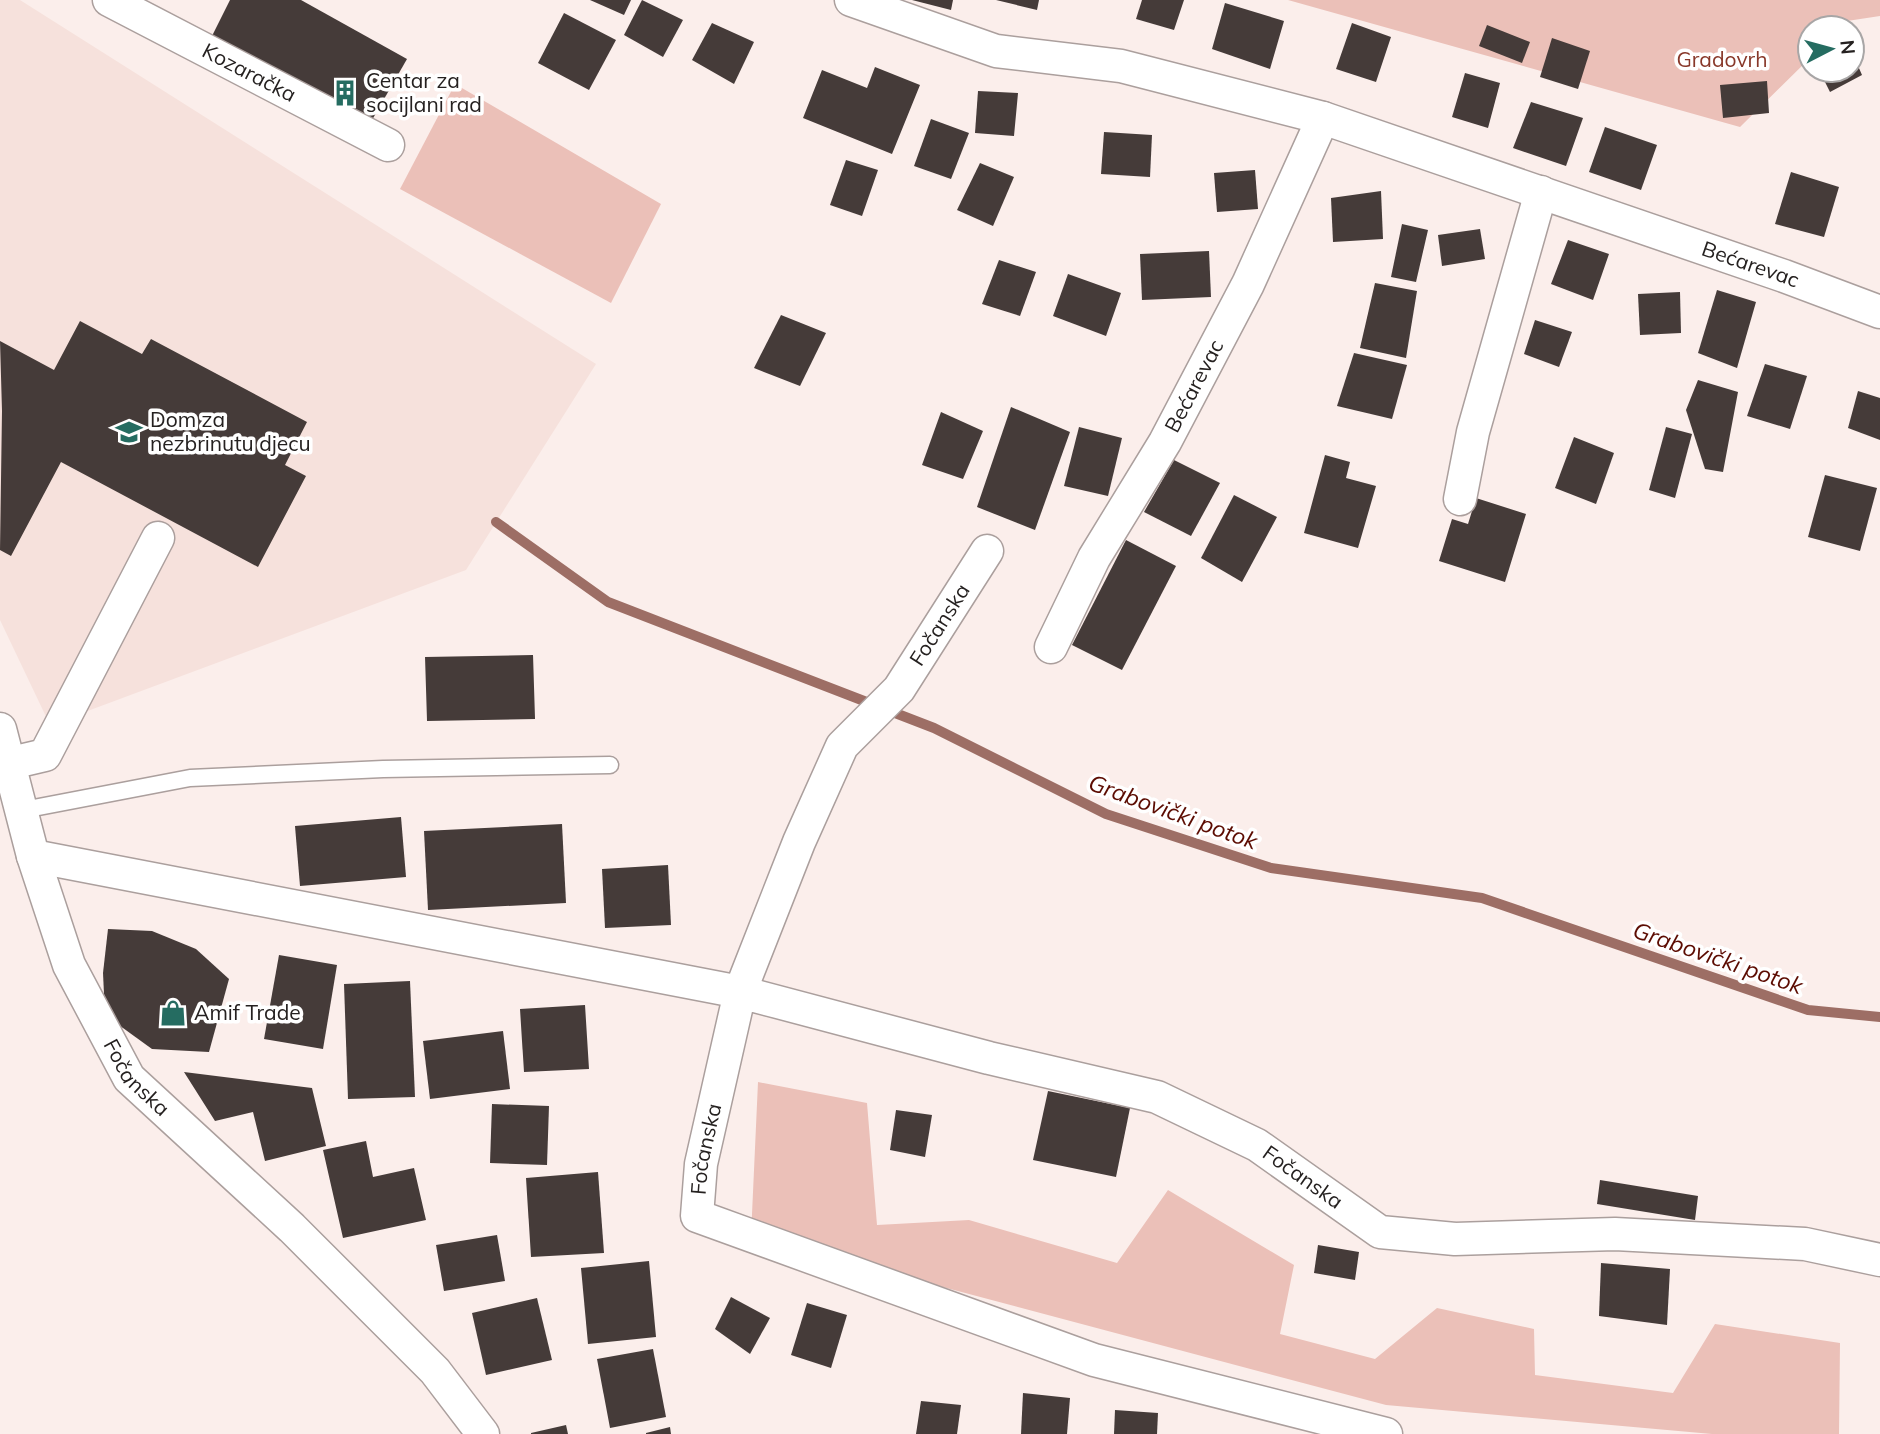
<svg xmlns="http://www.w3.org/2000/svg" width="1880" height="1434" font-family="Mulish,sans-serif">
	<style>
		.built { fill: #f6e1dc }
		.green { fill: #ebc0b8 }
		.lines { fill: none; stroke-linecap: round; stroke-linejoin: round }
		.stream { stroke: #9d6e65; stroke-width: 10 }
		.building { fill: #453b39 }
		.lane-casing { stroke: #ab9f9d; stroke-width: 19 }
		.street-casing { stroke: #ab9f9d; stroke-width: 35 }
		.lane { stroke: #fff; stroke-width: 16 }
		.street { stroke: #fff; stroke-width: 32 }
		.labels { text-anchor: middle; stroke-width: 7; stroke-linejoin: round; paint-order: stroke }
		.park-label { font-size: 21px; fill: #88382a; stroke: #fff }
		.street-label { font-size: 21px; fill: #252120; stroke: #fff }
		.poi-label { font-size: 21px; fill: #252120; stroke: #fff; text-anchor: start }
		.water-label { font-size: 23px; font-style: italic; fill: #5c0c02; stroke: #fff }
	</style>
	<rect width="100%" height="100%" fill="#fbeeeb"/>
	<!-- built -->
	<path class="built" d="M0,0h20l576,364 -130,206 -416,155 -50,-105z"/>
	<!-- green -->
	<g class="green">
		<path d="M1288,0h592v16l-33,5 -6,7h-31v30l-70,69z"/>
		<path d="M455,84l206,120 -50,99 -211,-114z"/>
		<path d="M758,1082l109,21 10,122 92,-5 148,43 51,-73 126,75 -14,69 95,25 62,-51 97,21 1,46 138,18 42,-69 125,19 -1,91h-127l-326,-29 -635,-169z"/>
	</g>
	<g class="lines">
		<!-- stream -->
		<path class="stream" d="M496,522l112,80 326,126 172,86 165,54 211,30 326,112 72,7"/>
	</g>
	<!-- building -->
	<g class="building">
		<path d="M230,0h71l106,59 -39,68 -160,-83z"/>
		<path d="M590,0h41l-7,15z"/>
		<path d="M642,0l41,20 -20,37 -39,-22z"/>
		<path d="M912,0h41l-2,10z"/>
		<path d="M996,0h43l-2,10z"/>
		<path d="M1142,0h42l-10,30 -38,-11z"/>
		<path d="M1225,3l59,18 -14,48 -58,-20z"/>
		<path d="M564,13l52,27 -27,50 -51,-27z"/>
		<path d="M1837,19l4,9h-25z"/>
		<path d="M712,23l42,19 -20,42 -42,-24z"/>
		<path d="M1352,23l39,14 -15,45 -40,-13z"/>
		<path d="M1487,25l43,17 -8,21 -43,-17z"/>
		<path d="M1552,38l38,13 -12,38 -38,-12z"/>
		<path d="M1852,52l10,23 -32,17 -11,-22h33z"/>
		<path d="M875,67l45,18 -28,69 -89,-36 19,-48 45,18z"/>
		<path d="M1465,73l35,10 -12,45 -36,-11z"/>
		<path d="M1767,81l2,32 -46,5 -3,-33z"/>
		<path d="M978,91l40,2 -4,43 -39,-3z"/>
		<path d="M1531,102l52,16 -17,48 -53,-18z"/>
		<path d="M931,119l38,14 -18,46 -37,-13z"/>
		<path d="M1605,127l52,18 -16,45 -52,-18z"/>
		<path d="M1104,132l48,3 -2,42 -49,-3z"/>
		<path d="M846,160l32,10 -16,46 -32,-11z"/>
		<path d="M980,163l34,14 -21,49 -36,-16z"/>
		<path d="M1255,170l3,39 -41,3 -3,-39z"/>
		<path d="M1791,172l48,15 -15,50 -49,-13z"/>
		<path d="M1381,191l2,48 -50,3 -2,-44z"/>
		<path d="M1402,224l26,6 -12,52 -25,-5z"/>
		<path d="M1480,229l5,30 -43,7 -4,-31z"/>
		<path d="M1568,240l41,14 -16,46 -42,-16z"/>
		<path d="M1209,251l2,46 -69,3 -2,-46z"/>
		<path d="M999,260l37,12 -16,44 -38,-12z"/>
		<path d="M1068,274l53,19 -15,43 -53,-20z"/>
		<path d="M1375,283l42,8 -11,67 -46,-10z"/>
		<path d="M1717,290l39,12 -19,66 -39,-15z"/>
		<path d="M1680,292l1,41 -41,2 -2,-41z"/>
		<path d="M781,315l45,18 -26,53 -46,-18z"/>
		<path d="M1535,320l37,12 -13,35 -35,-13z"/>
		<path d="M80,321l62,33 9,-15 156,83 -22,43 21,11 -48,91 -197,-105 -50,94 -11,-6 2,-139 -2,-70 54,29z"/>
		<path d="M1354,353l53,12 -15,54 -55,-13z"/>
		<path d="M1765,364l42,12 -17,53 -43,-13z"/>
		<path d="M1698,380l40,12 -15,80 -18,-3 -19,-59z"/>
		<path d="M1858,391l22,7v42l-32,-12z"/>
		<path d="M1011,407l59,25 -35,98 -58,-23z"/>
		<path d="M941,412l42,19 -20,48 -41,-14z"/>
		<path d="M1079,427l43,11 -14,58 -44,-10z"/>
		<path d="M1666,427l26,7 -17,64 -26,-8z"/>
		<path d="M1574,437l40,16 -18,51 -41,-16z"/>
		<path d="M1325,455l25,7 -4,16 30,8 -18,62 -54,-15z"/>
		<path d="M1174,460l46,23 -29,53 -47,-24z"/>
		<path d="M1825,475l52,13 -17,63 -52,-14z"/>
		<path d="M1234,495l43,22 -35,65 -41,-24z"/>
		<path d="M1476,498l50,16 -21,68 -66,-21 13,-42 16,5z"/>
		<path d="M1126,540l50,26 -54,104 -50,-25z"/>
		<path d="M533,655l2,64 -108,2 -2,-64z"/>
		<path d="M401,817l5,60 -106,9 -5,-60z"/>
		<path d="M562,824l4,79 -138,7 -4,-79z"/>
		<path d="M668,865l3,60 -66,3 -3,-59z"/>
		<path d="M108,929l44,2 44,18 33,30 -20,73 -57,-3 -47,-34 -2,-42z"/>
		<path d="M279,955l58,10 -14,84 -59,-10z"/>
		<path d="M410,981l5,116 -67,2 -4,-115z"/>
		<path d="M585,1005l4,64 -65,3 -4,-63z"/>
		<path d="M503,1031l7,58 -80,10 -7,-58z"/>
		<path d="M184,1072l128,16 14,58 -61,15 -12,-49 -38,9z"/>
		<path d="M1048,1091l82,17 -14,69 -83,-17z"/>
		<path d="M492,1104l57,2 -2,59 -57,-2z"/>
		<path d="M896,1110l36,5 -7,42 -35,-7z"/>
		<path d="M366,1141l7,36 41,-9 12,52 -83,18 -20,-88z"/>
		<path d="M598,1172l6,81 -73,4 -5,-79z"/>
		<path d="M1600,1180l98,16 -3,24 -98,-16z"/>
		<path d="M497,1235l8,46 -61,10 -8,-46z"/>
		<path d="M1318,1245l41,7 -4,28 -41,-7z"/>
		<path d="M649,1261l7,76 -68,7 -7,-76z"/>
		<path d="M1601,1263l69,6 -3,56 -68,-9z"/>
		<path d="M731,1297l39,21 -20,36 -35,-25z"/>
		<path d="M537,1298l15,62 -66,15 -14,-62z"/>
		<path d="M807,1303l40,12 -16,53 -40,-13z"/>
		<path d="M653,1349l13,68 -56,11 -13,-69z"/>
		<path d="M1023,1393l47,5 -3,36h-46z"/>
		<path d="M921,1401l40,4 -4,29h-41z"/>
		<path d="M1115,1410l43,3 -1,21h-43z"/>
		<path d="M566,1425l2,9h-37v-1z"/>
		<path d="M670,1427l1,7h-25v-1z"/>
	</g>
	<g class="lines">
		<!-- lane casing -->
		<g class="lane-casing">
			<path id="lane" d="M23,810l167,-32 193,-9 227,-4"/>
		</g>
		<!-- street casing -->
		<g class="street-casing">
			<g id="street">
				<path id="s1" d="M109,0l279,145"/>
				<path id="s2" d="M851,0l145,51 125,15 202,52 461,158 96,36"/>
				<path d="M1460,499l13,-67 68,-240"/>
				<path id="s3" d="M1051,647l43,-89 71,-116 83,-158 75,-166"/>
				<path id="s4" d="M0,729l33,127 36,109 60,113 163,150 143,143 48,63"/>
				<path d="M11,763l34,-8 113,-217"/>
				<path id="s5" d="M33,856l707,136 59,-150 43,-96 57,-57 88,-138"/>
				<path id="s6" d="M1386,1434l-292,-74 -397,-144 4,-52 39,-172 249,66 168,39 100,48 123,87 75,7 160,-5 190,10 75,16"/>
			</g>
		</g>
		<!-- lane -->
		<use href="#lane" class="lane"/>
		<!-- street -->
		<use href="#street" class="street"/>
	</g>
	<!-- icons -->
	<defs>
		<g id="building-bare" transform="scale(2.1)"><path d="M-4-6H4V6H1V3H-1V6H-4ZM-2.5-4.3h1.7v1.8h-1.7ZM.8-4.3h1.7v1.8H.8ZM-2.5-1h1.7V.8h-1.7ZM.8-1h1.7V.8H.8Z" fill="#256c61" stroke="#fff" stroke-width="2.5" paint-order="stroke"/></g>
		<g id="school-bare" transform="scale(2.1)"><path d="M0-5L7-2L0 1L-7-2ZM-4 1L0 2.5L4 1V4Q0 6-4 4Z" fill="#256c61" stroke="#fff" stroke-width="2.5" paint-order="stroke"/></g>
		<g id="shop-bare" transform="scale(2.1)"><path d="M-5-2.5h2.3a2.7 3.5 0 0 1 5.4 0H5L5.5 6h-11ZM-1.5-2.5h3a1.5 2.3 0 0 0-3 0Z" fill="#256c61" stroke="#fff" stroke-width="2.5" paint-order="stroke"/></g>
	</defs>
	<g fill-rule="evenodd">
		<use href="#building-bare" x="345" y="93"/>
		<use href="#school-bare" x="129" y="432"/>
		<use href="#shop-bare" x="173" y="1013"/>
	</g>
	<g class="labels">
		<!-- park labels -->
		<g class="park-label">
			<text x="1722" y="67">Gradovrh</text>
		</g>
		<!-- street labels -->
		<g class="street-label">
			<text dy="7" stroke="none"><textPath href="#s1" startOffset="158">Kozaračka</textPath></text>
			<text dy="7" stroke="none"><textPath href="#s2" startOffset="940">Bećarevac</textPath></text>
			<text dy="7" stroke="none"><textPath href="#s3" startOffset="298">Bećarevac</textPath></text>
			<text dy="7" stroke="none"><textPath href="#s5" startOffset="1143">Fočanska</textPath></text>
			<text dy="7" stroke="none"><textPath href="#s4" startOffset="378">Fočanska</textPath></text>
			<text dy="7" stroke="none"><textPath href="#s6" startOffset="791">Fočanska</textPath></text>
			<text dy="7" stroke="none"><textPath href="#s6" startOffset="1549">Fočanska</textPath></text>
		</g>
		<!-- poi labels -->
		<g class="poi-label">
			<text x="366" y="88">Centar za<tspan x="366" dy="24">socijlani rad</tspan></text>
			<text x="150" y="427">Dom za<tspan x="150" dy="24">nezbrinutu djecu</tspan></text>
			<text x="194" y="1020">Amif Trade</text>
		</g>
		<!-- water labels -->
		<g class="water-label">
			<text transform="translate(1173 812) rotate(20)" y="8">Grabovički potok</text>
			<text transform="translate(1718 958) rotate(19)" y="8">Grabovički potok</text>
		</g>
	</g>
	<!-- north arrow -->
	<g transform="translate(1831 49) rotate(84)"><circle r="33" fill="#ffffff" stroke="#a8a6a6" stroke-width="2"/>
	<path d="M0-5L12 26L0 18L-12 26Z" fill="#256c61"/>
	<text y="-10" font-size="19" font-weight="bold" text-anchor="middle" fill="#252120">N</text>
	</g>
</svg>
